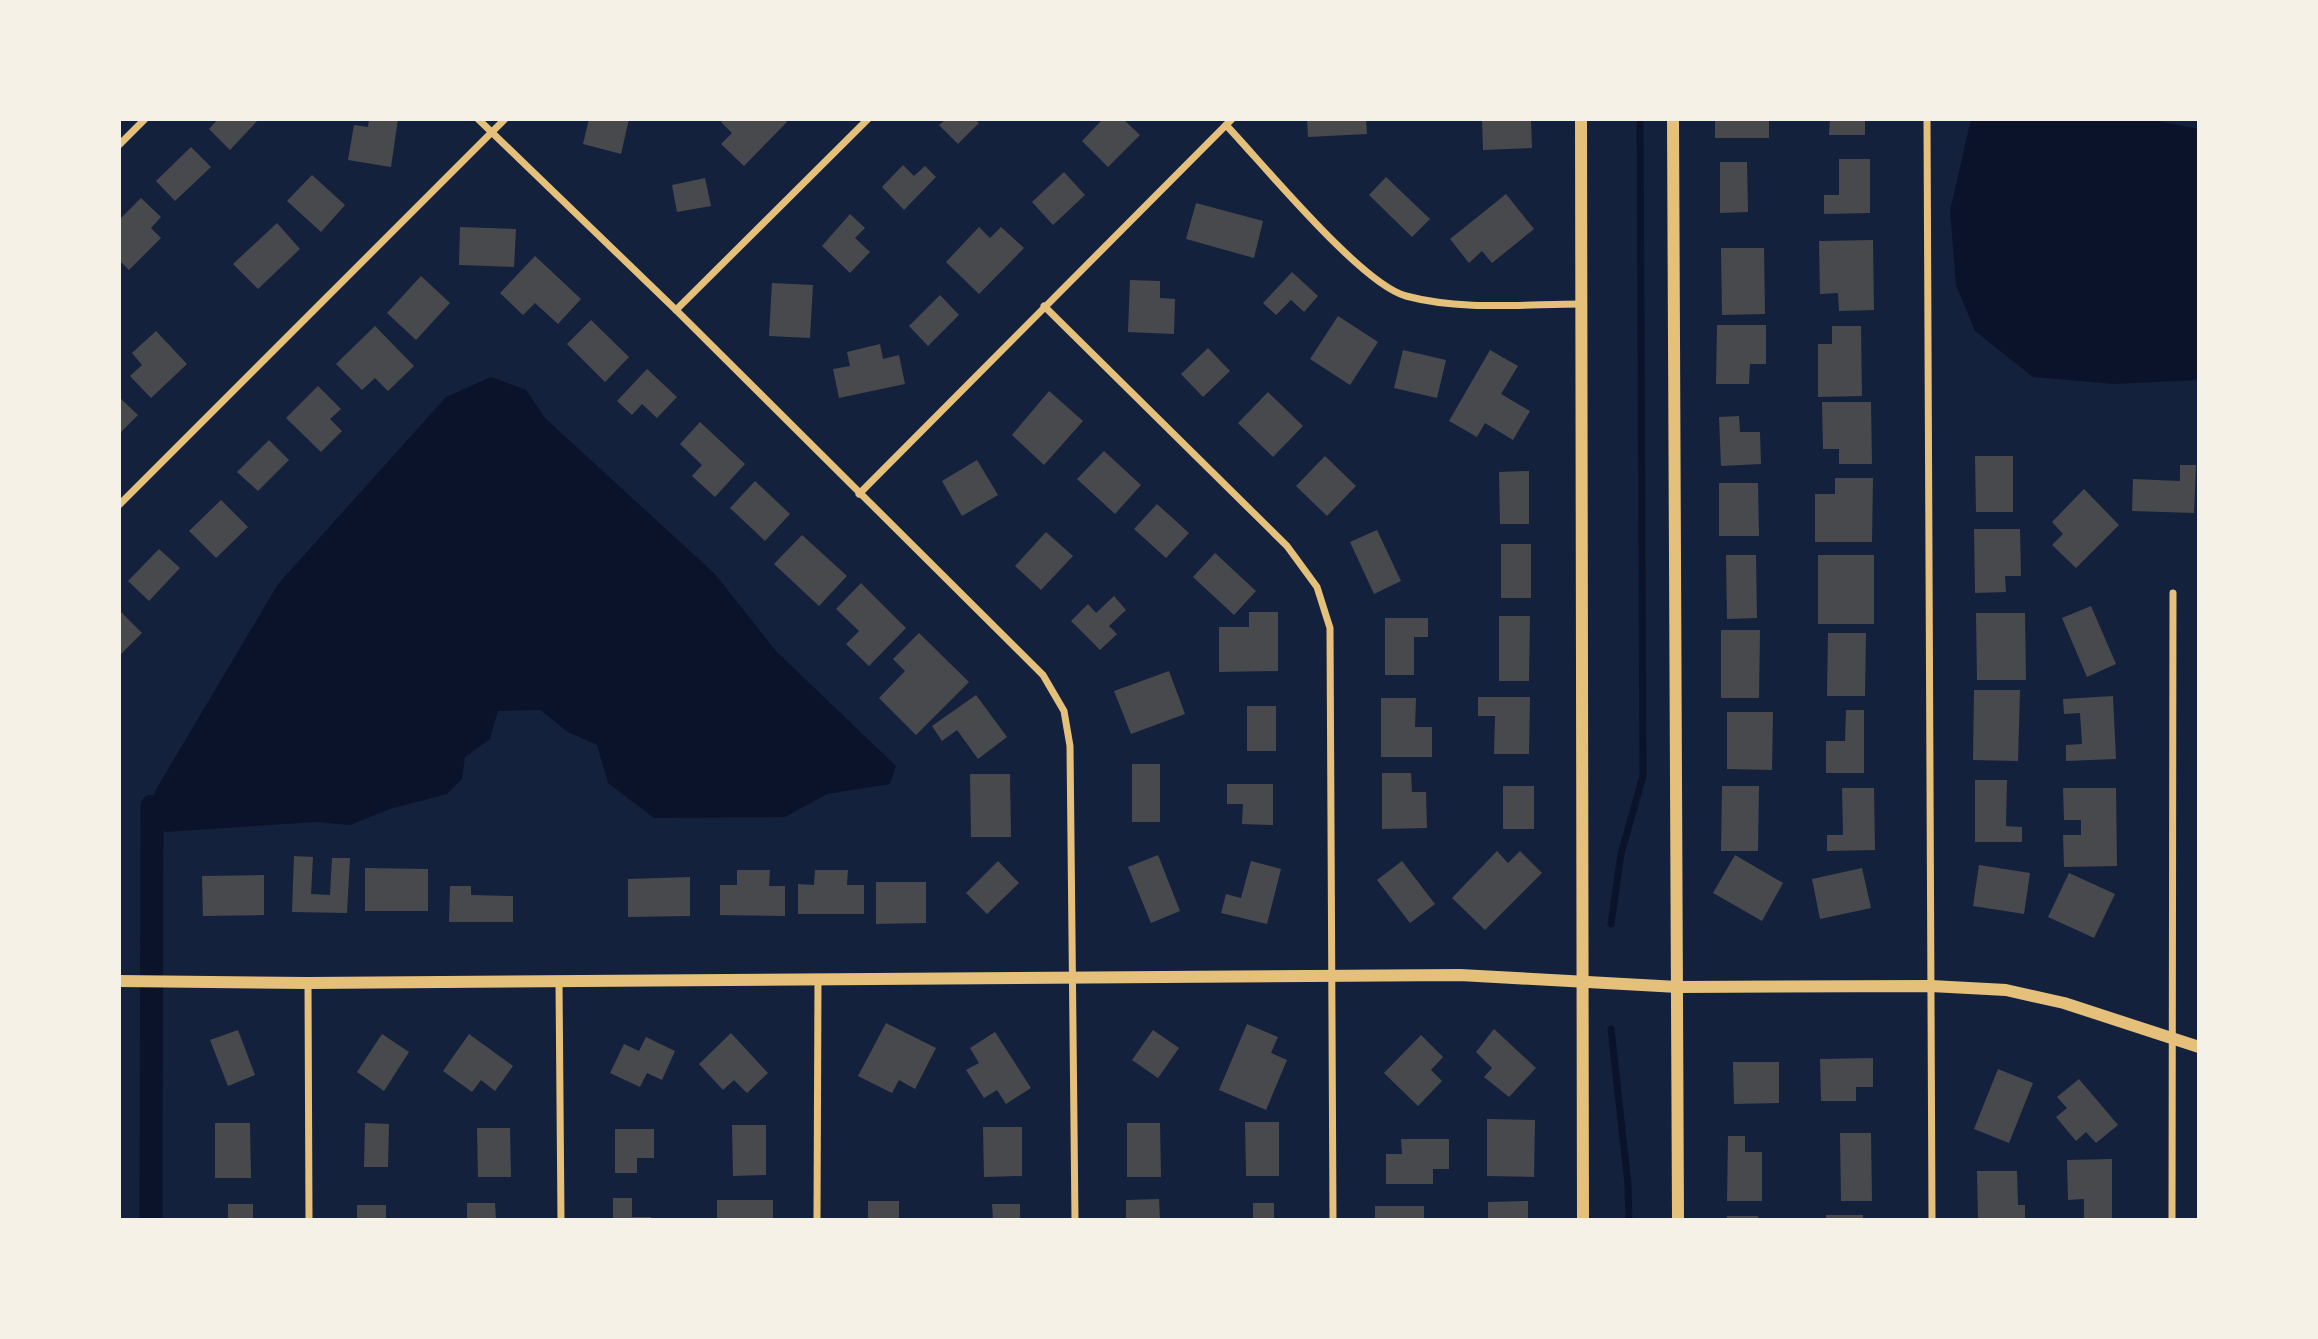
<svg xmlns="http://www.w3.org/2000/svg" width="2318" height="1339" font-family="'Noto Sans',sans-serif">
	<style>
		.water { fill: #0b132b }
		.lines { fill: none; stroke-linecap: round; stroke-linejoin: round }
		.stream { stroke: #0b132b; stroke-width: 7 }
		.canal { stroke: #0b132b; stroke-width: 23 }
		.building { fill: #48494c }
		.minor { stroke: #e5c07b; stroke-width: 7 }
		.tertiary { stroke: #e5c07b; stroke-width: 12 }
	</style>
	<rect width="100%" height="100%" fill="#14213d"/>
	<!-- water -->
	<g class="water">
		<path d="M1971,119h177l51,10v251l-85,4 -81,-7 -58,-46 -19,-46 -6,-74z"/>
		<path d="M491,377l35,13 20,29 169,155 62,78 119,114 -6,18 -63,10 -42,23 -131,1 -46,-35 -11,-38 -29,-13 -28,-22 -42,1 -8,28 -25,18 -3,22 -15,15 -57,15 -40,16 -34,-3 -151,10 -13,-26 3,-15 123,-207 168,-187z"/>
	</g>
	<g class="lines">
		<!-- stream -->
		<g class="stream">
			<path d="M1611,924l10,-70 22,-78 -3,-657"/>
			<path d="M1611,1029l17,155 1,36"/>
		</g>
		<!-- canal -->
		<path class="canal" d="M151,1220l1,-414"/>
	</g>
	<!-- building -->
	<g class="building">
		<path d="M218,119h41l-29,31 -21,-21z"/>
		<path d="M369,119h29l-7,48 -43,-7 6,-35 14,2z"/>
		<path d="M589,119h40l-8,35 -38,-10z"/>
		<path d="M724,119h60l3,3 -43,44 -23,-22 11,-11 -11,-11z"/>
		<path d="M946,119h28l5,4 -21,21 -19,-19z"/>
		<path d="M1103,119h20l17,16 -32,32 -26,-26z"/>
		<path d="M1307,119h59l1,15 -59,3z"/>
		<path d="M1482,119h49l1,29 -49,2z"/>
		<rect x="1715" y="119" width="54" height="19"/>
		<path d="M1830,119h35v16h-36z"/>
		<path d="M191,147l20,20 -36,34 -19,-20z"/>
		<path d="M1839,159h31v54l-46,1v-19h15z"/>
		<path d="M1720,162h27l1,50 -28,1z"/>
		<path d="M903,165l11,11 11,-10 11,11 -32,33 -22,-23z"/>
		<path d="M1064,172l21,23 -32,30 -21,-23z"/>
		<path d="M312,175l33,30 -24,27 -34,-31z"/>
		<path d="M1386,177l44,42 -18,18 -43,-42z"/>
		<path d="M705,178l6,28 -34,6 -5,-27z"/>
		<path d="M1506,194l28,35 -42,34 -10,-12 -13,12 -19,-24z"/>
		<path d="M141,198l20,19 -10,11 10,10 -32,32 -10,-10v-40z"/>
		<path d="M1196,203l67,18 -9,37 -68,-19z"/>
		<path d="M850,214l15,14 -10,10 15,14 -20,21 -28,-27z"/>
		<path d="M277,223l23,26 -42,40 -25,-25z"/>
		<path d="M460,227l56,2 -2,38 -55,-2z"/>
		<path d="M979,227l11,11 11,-11 23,21 -45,46 -33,-32z"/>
		<path d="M1873,240l1,70 -35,1 -1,-18 -18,1 -1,-53z"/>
		<path d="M1721,248h43l1,66 -43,1z"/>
		<path d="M535,256l46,43 -23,25 -23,-21 -12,12 -23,-22z"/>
		<path d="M1292,272l26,24 -14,16 -13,-12 -15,15 -13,-12z"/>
		<path d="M421,276l29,27 -34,37 -29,-27z"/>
		<path d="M1130,280l30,1v17l15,1 -1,35 -46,-2z"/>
		<path d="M772,283l41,2 -3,53 -41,-2z"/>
		<path d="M940,295l19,20 -31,31 -19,-20z"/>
		<path d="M1338,316l40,26 -28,43 -40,-26z"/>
		<path d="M591,320l38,37 -24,25 -38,-38z"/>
		<path d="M1717,325h49v39h-16l-1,20h-33z"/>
		<path d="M375,326l39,40 -26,25 -13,-13 -13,12 -26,-26z"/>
		<path d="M1832,326h29l1,70 -44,1v-53h14z"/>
		<path d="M156,331l31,33 -36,34 -21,-22 12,-11 -10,-12z"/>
		<path d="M880,344l3,15 16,-4 6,29 -66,14 -6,-29 17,-3 -3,-14z"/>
		<path d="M1208,348l22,23 -27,26 -22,-23z"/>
		<path d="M1403,350l43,10 -9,38 -43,-10z"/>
		<path d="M1490,350l28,16 -17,28 29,17 -17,29 -28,-17 -8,14 -28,-16z"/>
		<path d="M647,369l30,28 -20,21 -15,-14 -10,11 -15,-14z"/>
		<path d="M318,386l23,23 -11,10 12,12 -21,21 -35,-34z"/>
		<path d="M1049,391l34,30 -39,44 -32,-30z"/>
		<path d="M1268,392l35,34 -30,31 -35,-34z"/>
		<path d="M119,397l19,18 -19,19z"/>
		<path d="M1822,402h49l1,62h-33v-15h-16z"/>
		<path d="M1739,416l1,16h20l1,32 -40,2 -2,-49z"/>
		<path d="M700,422l45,42 -30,33 -23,-21 10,-11 -22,-21z"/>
		<path d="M269,440l20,20 -31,31 -21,-19z"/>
		<path d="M1104,451l37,34 -26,29 -38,-35z"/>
		<path d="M1325,456l31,30 -29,30 -31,-30z"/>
		<path d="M1975,456h38v56h-37z"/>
		<path d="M977,460l21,35 -36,21 -20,-35z"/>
		<path d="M2180,465h16l-2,48 -62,-2 1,-32 47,2z"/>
		<path d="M1529,471v53h-29l-1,-52z"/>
		<path d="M1835,478h38l-1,64h-57v-48h20z"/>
		<path d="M755,481l35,33 -25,27 -35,-33z"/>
		<path d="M1719,483h39l1,53h-40z"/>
		<path d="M2084,489l35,36 -43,43 -24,-23 11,-11 -11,-12z"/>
		<path d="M221,500l27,27 -32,31 -27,-27z"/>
		<path d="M1157,504l32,29 -23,25 -32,-29z"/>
		<path d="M1974,529h46l1,47h-16l1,16 -31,1z"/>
		<path d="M1377,530l24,51 -27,13 -24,-52z"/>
		<path d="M1046,532l27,24 -32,34 -26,-24z"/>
		<path d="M802,535l45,41 -28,30 -45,-42z"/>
		<rect x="1501" y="544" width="30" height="54"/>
		<path d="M159,549l21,19 -31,33 -21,-20z"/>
		<path d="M1215,553l41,38 -22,24 -41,-38z"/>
		<path d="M1726,555h30l1,63 -30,1z"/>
		<rect x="1818" y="555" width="56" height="69"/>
		<path d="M861,583l45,45 -37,38 -23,-22 13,-13 -23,-22z"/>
		<path d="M1114,596l12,14 -17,16 8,8 -17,16 -29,-29 17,-17 8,9z"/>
		<path d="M2091,606l25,58 -29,13 -25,-59z"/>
		<path d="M119,610l23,23 -23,23z"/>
		<path d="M1249,612h29v59l-59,1v-45h30z"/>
		<path d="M1976,613h49l1,67h-49z"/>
		<path d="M1499,616h31l-1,65h-30z"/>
		<path d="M1385,618h43v19h-14v38h-29z"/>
		<path d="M1721,630h39l-1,68h-38z"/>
		<path d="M919,633l50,49 -53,53 -37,-37 26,-27 -12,-12z"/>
		<path d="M1828,633h38l-1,63h-38z"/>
		<path d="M1169,671l16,43 -54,20 -17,-43z"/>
		<path d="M1974,690h46l-2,71 -45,-1z"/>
		<path d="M976,695l31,42 -29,22 -21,-29 -15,11 -10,-15z"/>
		<path d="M2113,696l3,63 -50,2v-16l16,-1 -2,-31 -16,1 -1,-15z"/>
		<path d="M1478,697h52l-1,57h-35l1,-38h-17z"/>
		<path d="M1381,698h35l-1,29h17v30h-51z"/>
		<rect x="1247" y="706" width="29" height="45"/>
		<path d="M1846,710h18v63h-38v-32h19z"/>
		<path d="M1727,712h46l-1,58 -45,-1z"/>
		<rect x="1132" y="764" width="28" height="58"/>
		<path d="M1382,773h29l1,19h14l1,36 -45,1z"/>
		<path d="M970,774h40l1,63h-40z"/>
		<path d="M1975,780h32l-1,46 16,1v15h-47z"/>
		<path d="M1227,784h46v41l-31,-1 1,-20h-16z"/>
		<rect x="1503" y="786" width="31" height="43"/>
		<path d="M1722,786h37l-1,65h-37z"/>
		<path d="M1842,788h32l1,62 -48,1v-16h16z"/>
		<path d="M2063,788h53l1,78 -53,1 -1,-32h18v-15h-17z"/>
		<path d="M1497,851l11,12 12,-12 22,22 -57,57 -33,-32z"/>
		<path d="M1158,855l22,56 -29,12 -23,-56z"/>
		<path d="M1735,855l48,28 -21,38 -49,-28z"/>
		<path d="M294,856l19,1 -2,37 19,1 2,-37h18l-3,55 -55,-1z"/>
		<path d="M998,861l21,22 -32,31 -21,-21z"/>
		<path d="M1251,861l30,8 -14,55 -46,-11 5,-19 15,4z"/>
		<path d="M1402,861l33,43 -25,19 -33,-43z"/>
		<path d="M1979,865l51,8 -6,41 -51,-8z"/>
		<path d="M365,868l63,1v42h-63z"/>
		<path d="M1862,868l9,40 -51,11 -8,-40z"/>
		<path d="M737,870h33l-1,16h16v30l-65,-1v-30h17z"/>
		<path d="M815,870h33l-1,15h17v29h-66v-30l16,1z"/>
		<path d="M2069,873l46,21 -21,44 -46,-21z"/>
		<path d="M264,875v40l-61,1 -1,-40z"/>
		<path d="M690,877v39l-62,1v-38z"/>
		<path d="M876,882h50v41l-50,1z"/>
		<path d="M450,886h21v9l42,1v26h-64z"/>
		<path d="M886,1023l50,25 -21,41 -16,-9 -7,13 -34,-17z"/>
		<path d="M1247,1024l31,13 -7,16 16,7 -21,50 -47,-20z"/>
		<path d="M1494,1029l42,39 -27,29 -25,-20 8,-9 -16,-16z"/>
		<path d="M238,1030l17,45 -27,11 -18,-46z"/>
		<path d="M1153,1030l26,18 -21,30 -26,-18z"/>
		<path d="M995,1032l36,56 -25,16 -9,-14 -13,8 -18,-28 13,-7 -9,-15z"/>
		<path d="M731,1033l37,40 -21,20 -13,-13 -11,10 -24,-26z"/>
		<path d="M382,1034l27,18 -25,39 -27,-19z"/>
		<path d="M469,1034l44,32 -18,25 -14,-11 -9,12 -29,-21z"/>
		<path d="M1421,1035l22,22 -12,13 11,11 -24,25 -34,-33z"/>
		<path d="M646,1037l29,14 -13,29 -15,-7 -7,14 -30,-14 14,-29 15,7z"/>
		<path d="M1873,1058v29h-17v14h-35l-1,-42z"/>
		<path d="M1733,1062h46v41l-45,1z"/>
		<path d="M1998,1069l35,14 -24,60 -35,-14z"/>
		<path d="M2079,1079l39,46 -22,18 -10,-11 -10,9 -20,-24 11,-9 -10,-11z"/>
		<path d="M1487,1119l48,1 -1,57 -47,-1z"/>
		<path d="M1245,1122h34v54h-33z"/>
		<path d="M215,1123h35l1,55h-36z"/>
		<path d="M365,1123l24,1 -1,43h-24z"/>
		<path d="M1127,1123h33l1,54h-34z"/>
		<path d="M732,1125h34v50l-33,1z"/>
		<path d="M983,1127h39v49l-38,1z"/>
		<path d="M477,1128h33l1,49h-33z"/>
		<path d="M615,1129h39v29h-17v15h-22z"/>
		<path d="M1840,1133h31l1,68h-31z"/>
		<path d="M1728,1136h17v16h17v49h-35z"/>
		<path d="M1401,1139h48v30h-16v15h-47v-30h16z"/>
		<path d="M2112,1159v59l-28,1v-20l-16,1 -1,-40z"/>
		<path d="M1977,1171h40l1,34h7v15h-47z"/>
		<path d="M613,1198h19v19h19v3h-38z"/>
		<path d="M1159,1199l1,21h-34v-20z"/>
		<rect x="717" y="1200" width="56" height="20"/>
		<rect x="868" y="1201" width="31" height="19"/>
		<path d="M1528,1201v19h-40v-18z"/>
		<path d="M467,1203h28l1,17h-29z"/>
		<rect x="1253" y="1203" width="21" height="17"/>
		<rect x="228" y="1204" width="25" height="16"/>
		<path d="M992,1204h28v16h-27z"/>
		<rect x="357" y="1205" width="29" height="15"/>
		<rect x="1375" y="1206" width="49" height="14"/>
		<rect x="1826" y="1215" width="37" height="5"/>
		<path d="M1727,1216h31l1,4h-32z"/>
	</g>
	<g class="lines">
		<!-- minor -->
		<g class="minor">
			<path d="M478,119l198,191 367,365 21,36 6,35 5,474"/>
			<path d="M1927,119l5,1101"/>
			<path d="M1226,125c37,39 135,159 180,171 56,15 119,8 176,8"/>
			<path d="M119,145l26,-26"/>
			<path d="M1044,306l243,240 30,41 13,41 3,592"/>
			<path d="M676,310l192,-191"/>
			<path d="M859,494l373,-375"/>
			<path d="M119,505l386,-386"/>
			<path d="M559,981l2,239"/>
			<path d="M308,983l1,237"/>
			<path d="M817,1220l1,-240"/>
			<path d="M2172,1220l1,-627"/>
		</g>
		<!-- tertiary -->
		<g class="tertiary">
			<path d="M1581,119l2,1101"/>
			<path d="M1673,119l5,1101"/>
			<path d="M119,981l189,2 1152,-8 218,12 253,-1 75,4 58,13 135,44"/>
		</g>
	</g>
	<!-- border -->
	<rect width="2318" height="1339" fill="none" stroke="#f6f1e7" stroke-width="242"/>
</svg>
